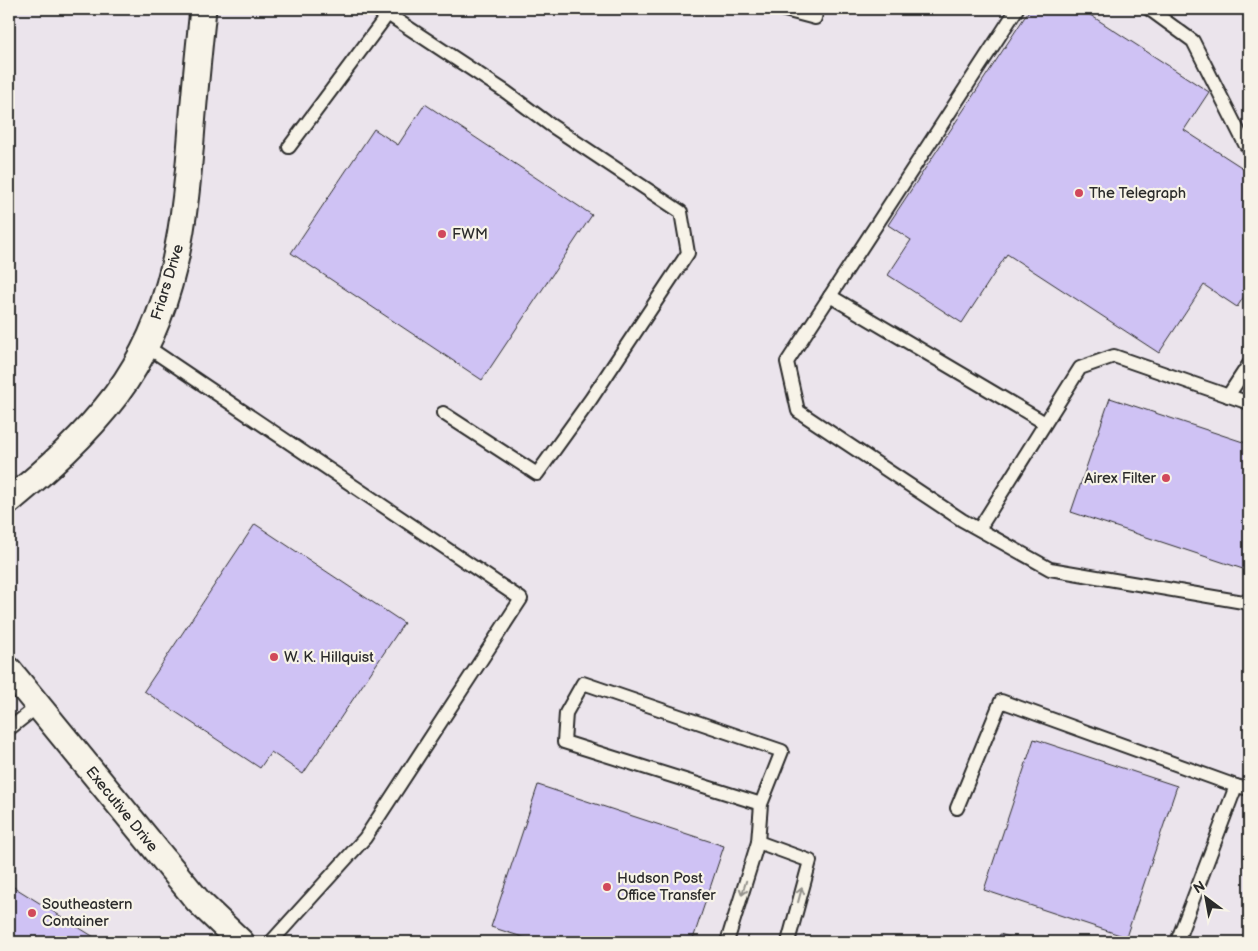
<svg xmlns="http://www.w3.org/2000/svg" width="1258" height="951" font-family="'Balsamiq Sans',sans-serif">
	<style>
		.built { fill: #ebe4ec }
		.building { fill: #cfc2f4; stroke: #2b2b2b }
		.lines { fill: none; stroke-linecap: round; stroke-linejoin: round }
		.lane-casing { stroke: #2b2b2b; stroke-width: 16 }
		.street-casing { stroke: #2b2b2b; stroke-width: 29 }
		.lane { stroke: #f7f3e8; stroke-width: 12 }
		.street { stroke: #f7f3e8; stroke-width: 25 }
		.oneway { stroke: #918f8a }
		.poi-dot { fill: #d1495b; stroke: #f7f3e8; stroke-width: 2 }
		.labels { text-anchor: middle; stroke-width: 4.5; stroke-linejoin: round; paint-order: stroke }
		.poi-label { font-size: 15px; fill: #2b2b2b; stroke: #f7f3e8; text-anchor: start }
		.street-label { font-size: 15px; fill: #2b2b2b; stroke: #f7f3e8 }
	</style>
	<rect width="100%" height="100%" fill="#f7f3e8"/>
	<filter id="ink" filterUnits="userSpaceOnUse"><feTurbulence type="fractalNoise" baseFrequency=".02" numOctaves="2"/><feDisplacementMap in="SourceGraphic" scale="10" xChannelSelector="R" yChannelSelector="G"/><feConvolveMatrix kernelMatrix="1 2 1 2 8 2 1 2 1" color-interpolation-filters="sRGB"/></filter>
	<g filter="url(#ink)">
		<!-- built -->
		<rect class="built" x="9" y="9" width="1240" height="933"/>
		<!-- building -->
		<g class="building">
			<path d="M1030,9h51l128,83 -25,38 65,42v41l-4,6 4,3v67l-12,18 -33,-22 -45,68 -152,-99 -45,69 -74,-48 23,-35 -23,-15z"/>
			<path d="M425,104l167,111 -110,165 -191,-127 83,-124 24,16z"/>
			<path d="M1110,398l139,46v127l-178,-59z"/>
			<path d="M255,524l149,99 -101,151 -32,-22 -11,16 -116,-77z"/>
			<path d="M1034,739l143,47 -51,151 -142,-47z"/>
			<path d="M538,785l186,61 -32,96h-154l-47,-15z"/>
			<path d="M9,884l93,58h-93z"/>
			<path d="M1000,934l25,8h-27z"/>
		</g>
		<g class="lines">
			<!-- lane casing -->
			<g class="lane-casing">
				<g id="lane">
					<path d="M380,9l126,83 43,32 132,88 7,41 -97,146 -54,75 -94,-61"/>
					<path d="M781,9l34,9 2,-9"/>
					<path d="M1017,9l-230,353 11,49 164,109 88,49 199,34"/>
					<path d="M1149,9l44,32 52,103 4,3"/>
					<path d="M289,147l99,-133"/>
					<path d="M830,296l215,127"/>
					<path d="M146,346l375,253 -156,239 -94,104"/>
					<path d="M1228,396l21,-32"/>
					<path d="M979,529l101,-161 34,-12 135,47"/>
					<path d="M9,729l29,-23"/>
					<path d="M957,808l44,-107 235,85"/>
					<path d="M758,842l52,19 -22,81"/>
					<path d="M727,942l31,-100 3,-38 -197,-62 2,-29 17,-30 199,68 -21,53"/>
					<path d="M1185,942l-7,-3 58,-153 13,3"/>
				</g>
			</g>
			<!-- street casing -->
			<g class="street-casing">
				<g id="street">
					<path d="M9,501c39,-32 76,-65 107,-106 60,-80 69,-174 76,-269 3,-39 7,-78 11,-117"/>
					<path d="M9,670l189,231 43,41"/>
				</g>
			</g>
			<!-- lane -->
			<use href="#lane" class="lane"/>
			<!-- street -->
			<use href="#street" class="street"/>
		</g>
		<!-- one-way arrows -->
		<defs><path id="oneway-shaft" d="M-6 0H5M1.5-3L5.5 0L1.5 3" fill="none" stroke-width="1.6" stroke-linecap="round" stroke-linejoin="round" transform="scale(1.25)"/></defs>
		<g class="oneway">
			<use href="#oneway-shaft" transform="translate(744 888) rotate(107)"/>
			<use href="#oneway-shaft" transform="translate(800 895) rotate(-75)"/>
		</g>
	</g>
	<!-- markers -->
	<g class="poi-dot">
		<circle cx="1079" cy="193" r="5"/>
		<circle cx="442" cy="234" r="5"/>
		<circle cx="1166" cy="478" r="5"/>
		<circle cx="274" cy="657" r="5"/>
		<circle cx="607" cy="887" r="5"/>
		<circle cx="32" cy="913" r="5"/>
	</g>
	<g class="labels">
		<!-- poi labels -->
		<g class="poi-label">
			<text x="1089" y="198">The Telegraph</text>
			<text x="452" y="239">FWM</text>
			<text x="1156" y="483" text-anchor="end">Airex Filter</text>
			<text x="284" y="662">W. K. Hillquist</text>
			<text x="617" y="883">Hudson Post<tspan x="617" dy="17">Office Transfer</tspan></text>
			<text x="42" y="909">Southeastern<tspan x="42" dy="17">Container</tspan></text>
		</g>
		<!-- street labels -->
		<g class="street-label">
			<text transform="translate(167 282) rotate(-73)" y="5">Friars Drive</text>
			<text transform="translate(122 809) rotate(51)" y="5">Executive Drive</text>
		</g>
	</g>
	<!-- margin -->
	<rect width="1258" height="951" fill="none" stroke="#f7f3e8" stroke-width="30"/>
	<rect x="15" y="15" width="1228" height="921" fill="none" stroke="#2b2b2b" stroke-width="2" filter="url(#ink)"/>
	<!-- north arrow -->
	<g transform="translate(1206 898) rotate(328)" stroke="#f7f3e8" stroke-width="4" paint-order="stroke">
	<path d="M0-4L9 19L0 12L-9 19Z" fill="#2b2b2b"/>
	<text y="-8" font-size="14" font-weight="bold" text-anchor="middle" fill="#2b2b2b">N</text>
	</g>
</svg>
